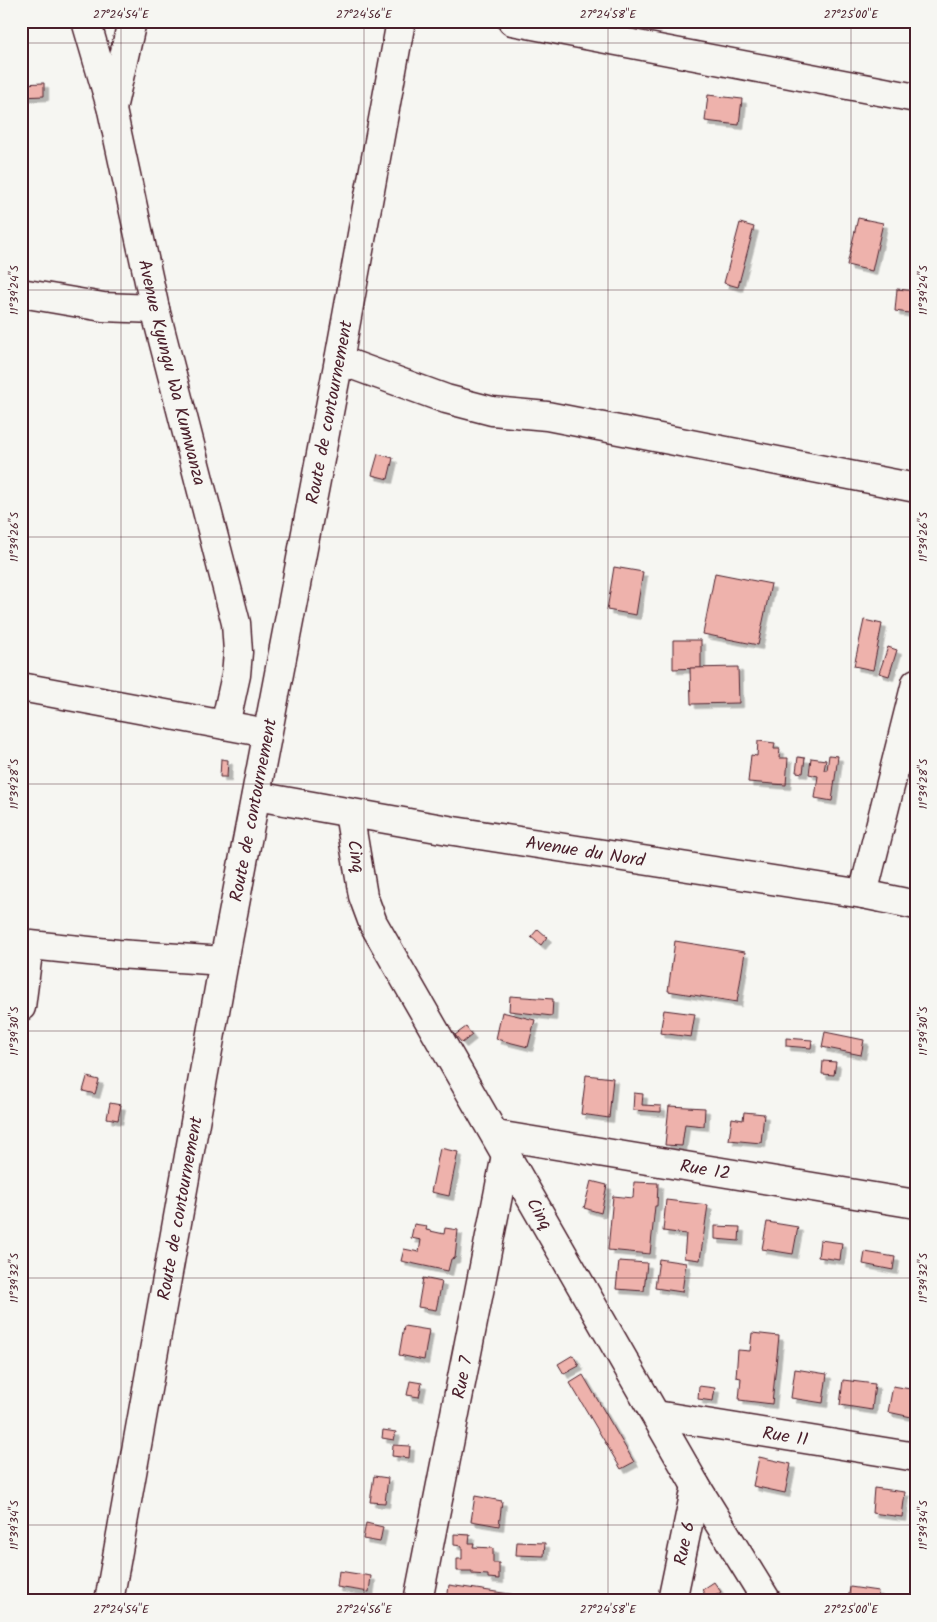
<svg xmlns="http://www.w3.org/2000/svg" width="937" height="1622" font-family="Kalam,sans-serif">
	<style>
		.building { fill: #eeb2ac; stroke: #4a1f2b; filter: url(#shadow) }
		.lines { fill: none; stroke-linecap: round; stroke-linejoin: round }
		.minor-casing { stroke: #4a1f2b; stroke-width: 31 }
		.minor { stroke: #f6f6f2; stroke-width: 28 }
		.ticks { fill: none; stroke: #4a1f2b; stroke-width: 1; stroke-opacity: 0.45 }
		.labels { text-anchor: middle; stroke-width: 4.5; stroke-linejoin: round; paint-order: stroke }
		.street-label { font-size: 18px; fill: #4a1f2b; stroke: #f6f6f2 }
		.neatline { fill: none; stroke: #4a1f2b; stroke-width: 2 }
		.ticks-label { font-size: 12px; text-anchor: middle; fill: #4a1f2b }
	</style>
	<defs>
		<filter id="shadow"><feDropShadow dx="4.5" dy="4.5" stdDeviation="0" flood-color="#0004"/></filter>
	</defs>
	<rect width="100%" height="100%" fill="#f6f6f2"/>
	<filter id="ink" filterUnits="userSpaceOnUse"><feTurbulence type="fractalNoise" baseFrequency=".02" numOctaves="2"/><feDisplacementMap in="SourceGraphic" scale="10" xChannelSelector="R" yChannelSelector="G"/><feConvolveMatrix kernelMatrix="1 2 1 2 8 2 1 2 1" color-interpolation-filters="sRGB"/></filter>
	<g filter="url(#ink)">
		<!-- building -->
		<g class="building">
			<path d="M44,83v13l-23,1v-13z"/>
			<path d="M708,95l34,4 -3,26 -34,-4z"/>
			<path d="M858,218l25,5 -11,48 -25,-6z"/>
			<path d="M740,223l14,4 -16,60 -14,-4z"/>
			<path d="M897,289l19,2v23l-21,-3z"/>
			<path d="M378,454l15,4 -5,21 -16,-4z"/>
			<path d="M614,567l29,5 -7,43 -29,-5z"/>
			<path d="M715,573l56,11 -13,61 -55,-11z"/>
			<path d="M864,620l18,4 -9,46 -19,-4z"/>
			<path d="M673,640h28v28l-28,1z"/>
			<path d="M888,647l9,3 -8,26 -10,-3z"/>
			<path d="M738,667l1,36 -48,1 -1,-36z"/>
			<path d="M758,741l17,2 -1,6h6l-1,9h9l-2,27 -38,-3 3,-27 6,1z"/>
			<path d="M829,755l9,1 -6,45 -17,-3 3,-22 -9,-2 2,-16 15,2 -2,10h3z"/>
			<path d="M798,757l7,1 -2,15 -7,-1z"/>
			<path d="M221,759l7,1 -1,17h-7z"/>
			<path d="M538,929l9,8 -6,8 -10,-8z"/>
			<path d="M675,941l70,11 -8,50 -69,-11z"/>
			<path d="M510,996l43,3 -1,17 -43,-5z"/>
			<path d="M664,1010l31,4 -4,23 -31,-4z"/>
			<path d="M502,1012l33,8 -7,27 -32,-8z"/>
			<path d="M466,1027l6,8 -10,8 -7,-8z"/>
			<path d="M825,1032l39,8 -3,15 -39,-8z"/>
			<path d="M786,1038l26,2 -1,8 -25,-2z"/>
			<path d="M823,1061l13,1 -2,13 -12,-1z"/>
			<path d="M586,1075l27,3 -4,40 -28,-4z"/>
			<path d="M87,1077l12,3 -4,14 -12,-3z"/>
			<path d="M634,1093l9,1 -1,11 19,1v6l-28,-2z"/>
			<path d="M110,1103l11,2 -3,15 -11,-2z"/>
			<path d="M669,1106l36,2 -1,18 -19,-2 -3,22 -17,-1z"/>
			<path d="M744,1112l20,2 -3,29 -32,-3 3,-22 11,2z"/>
			<path d="M440,1148l18,4 -9,44 -18,-4z"/>
			<path d="M591,1181l16,4 -6,28 -17,-5z"/>
			<path d="M634,1182l24,1 -1,23h-2l-5,48 -42,-4 5,-54 20,2z"/>
			<path d="M666,1200l42,5 -8,55 -16,-2 2,-24 -23,-3z"/>
			<path d="M767,1222l31,5 -5,27 -31,-5z"/>
			<path d="M414,1224l13,2 -1,4 18,4 1,-6 13,2 -3,28 -4,1 -3,12 -47,-10 3,-12 15,3 2,-12 -10,-2z"/>
			<path d="M715,1226l25,1 -1,14 -24,-2z"/>
			<path d="M820,1240l22,3 -2,17 -22,-3z"/>
			<path d="M865,1252l30,5 -2,13 -30,-6z"/>
			<path d="M659,1259l27,4 -4,29 -27,-4z"/>
			<path d="M619,1261l28,2 -3,28 -28,-2z"/>
			<path d="M423,1278l19,4 -6,28 -18,-3z"/>
			<path d="M404,1326l25,4 -5,30 -25,-5z"/>
			<path d="M752,1333l27,3 -7,68 -33,-4 2,-22 -5,-1 2,-27 12,1z"/>
			<path d="M573,1355l6,11 -15,8 -6,-10z"/>
			<path d="M795,1369l32,5 -4,29 -32,-5z"/>
			<path d="M583,1375l51,87 -13,7 -51,-86z"/>
			<path d="M843,1380l32,4 -3,26 -32,-5z"/>
			<path d="M410,1381l12,2 -3,14 -12,-2z"/>
			<path d="M699,1386l16,2 -2,13 -15,-2z"/>
			<path d="M893,1386l23,4v28l-28,-6z"/>
			<path d="M383,1430l13,2 -2,8 -12,-2z"/>
			<path d="M393,1445l17,1 -1,12 -17,-2z"/>
			<path d="M759,1457l32,7 -6,29 -32,-7z"/>
			<path d="M374,1476l14,2 -3,25 -15,-1z"/>
			<path d="M874,1488l31,4 -3,25 -30,-4z"/>
			<path d="M475,1496l27,5 -3,25 -28,-5z"/>
			<path d="M366,1523l17,4 -3,15 -17,-3z"/>
			<path d="M454,1534l16,1 -1,8h5l-1,4 20,1v15h6v16l-11,-1v-3l-16,-1v-3h-15v-12h5v-13l-8,-1z"/>
			<path d="M517,1542l28,1 -1,13 -28,-1z"/>
			<path d="M339,1571l32,5 -2,16 -32,-5z"/>
			<path d="M714,1582l7,10 -12,8 -7,-10z"/>
			<path d="M449,1585l81,12v4h-83z"/>
			<path d="M850,1587l28,4 -1,10h-29z"/>
		</g>
		<g class="lines">
			<!-- minor casing -->
			<g class="minor-casing">
				<g id="minor">
					<path id="s1" d="M86,21l26,89 43,199 81,314 2,29 -2,23 -11,50"/>
					<path d="M512,21l404,77"/>
					<path d="M112,109l20,-88"/>
					<path d="M21,293l82,14 52,2"/>
					<path d="M339,360l107,39 46,12 55,5 369,72"/>
					<path d="M21,687l246,46"/>
					<path id="s2" d="M256,796l198,35 409,63 53,11"/>
					<path id="s3" d="M349,813l14,83 10,27 323,563 71,115"/>
					<path d="M863,894l53,-211"/>
					<path d="M21,944l97,10 106,7"/>
					<path d="M21,1007l8,-62"/>
					<path id="s4" d="M496,1135l420,69"/>
					<path id="s5" d="M656,1415l260,42"/>
					<path id="s6" d="M109,1601l115,-640 115,-601 62,-339"/>
					<path id="s7" d="M418,1601l88,-446"/>
					<path id="s8" d="M672,1601l24,-115"/>
				</g>
			</g>
			<!-- minor -->
			<use href="#minor" class="minor"/>
		</g>
	</g>
	<!-- ticks -->
	<path class="ticks" d="M121,21v1580M364,21v1580M608,21v1580M851,21v1580M21,43h895M21,290h895M21,537h895M21,784h895M21,1031h895M21,1278h895M21,1525h895"/>
	<g class="labels">
		<!-- street labels -->
		<g class="street-label">
			<text dy="6" stroke="none"><textPath href="#s1" startOffset="362">Avenue Kyungu Wa Kumwanza</textPath></text>
			<text dy="6" stroke="none"><textPath href="#s6" startOffset="1209">Route de contournement</textPath></text>
			<text dy="6" stroke="none"><textPath href="#s6" startOffset="804">Route de contournement</textPath></text>
			<text dy="6" stroke="none"><textPath href="#s2" startOffset="334">Avenue du Nord</textPath></text>
			<text dy="6" stroke="none"><textPath href="#s3" startOffset="44">Cinq</textPath></text>
			<text dy="6" stroke="none"><textPath href="#s4" startOffset="212">Rue 12</textPath></text>
			<text dy="6" stroke="none"><textPath href="#s6" startOffset="399">Route de contournement</textPath></text>
			<text dy="6" stroke="none"><textPath href="#s3" startOffset="448">Cinq</textPath></text>
			<text dy="6" stroke="none"><textPath href="#s7" startOffset="228">Rue 7</textPath></text>
			<text dy="6" stroke="none"><textPath href="#s5" startOffset="131">Rue 11</textPath></text>
			<text dy="6" stroke="none"><textPath href="#s8" startOffset="59">Rue 6</textPath></text>
		</g>
	</g>
	<!-- margin -->
	<rect width="937" height="1622" fill="none" stroke="#f6f6f2" stroke-width="55"/>
	<rect x="28" y="28" width="882" height="1566" class="neatline"/>
	<g class="ticks-label">
		<text x="121" y="18">27°24'54"E</text>
		<text x="364" y="18">27°24'56"E</text>
		<text x="608" y="18">27°24'58"E</text>
		<text x="851" y="18">27°25'00"E</text>
		<text transform="translate(14 290) rotate(-90)" y="4">11°39'24"S</text>
		<text transform="translate(923 290) rotate(-90)" y="4">11°39'24"S</text>
		<text transform="translate(14 537) rotate(-90)" y="4">11°39'26"S</text>
		<text transform="translate(923 537) rotate(-90)" y="4">11°39'26"S</text>
		<text transform="translate(14 784) rotate(-90)" y="4">11°39'28"S</text>
		<text transform="translate(923 784) rotate(-90)" y="4">11°39'28"S</text>
		<text transform="translate(14 1031) rotate(-90)" y="4">11°39'30"S</text>
		<text transform="translate(923 1031) rotate(-90)" y="4">11°39'30"S</text>
		<text transform="translate(14 1278) rotate(-90)" y="4">11°39'32"S</text>
		<text transform="translate(923 1278) rotate(-90)" y="4">11°39'32"S</text>
		<text transform="translate(14 1525) rotate(-90)" y="4">11°39'34"S</text>
		<text transform="translate(923 1525) rotate(-90)" y="4">11°39'34"S</text>
		<text x="121" y="1613">27°24'54"E</text>
		<text x="364" y="1613">27°24'56"E</text>
		<text x="608" y="1613">27°24'58"E</text>
		<text x="851" y="1613">27°25'00"E</text>
	</g>
</svg>
